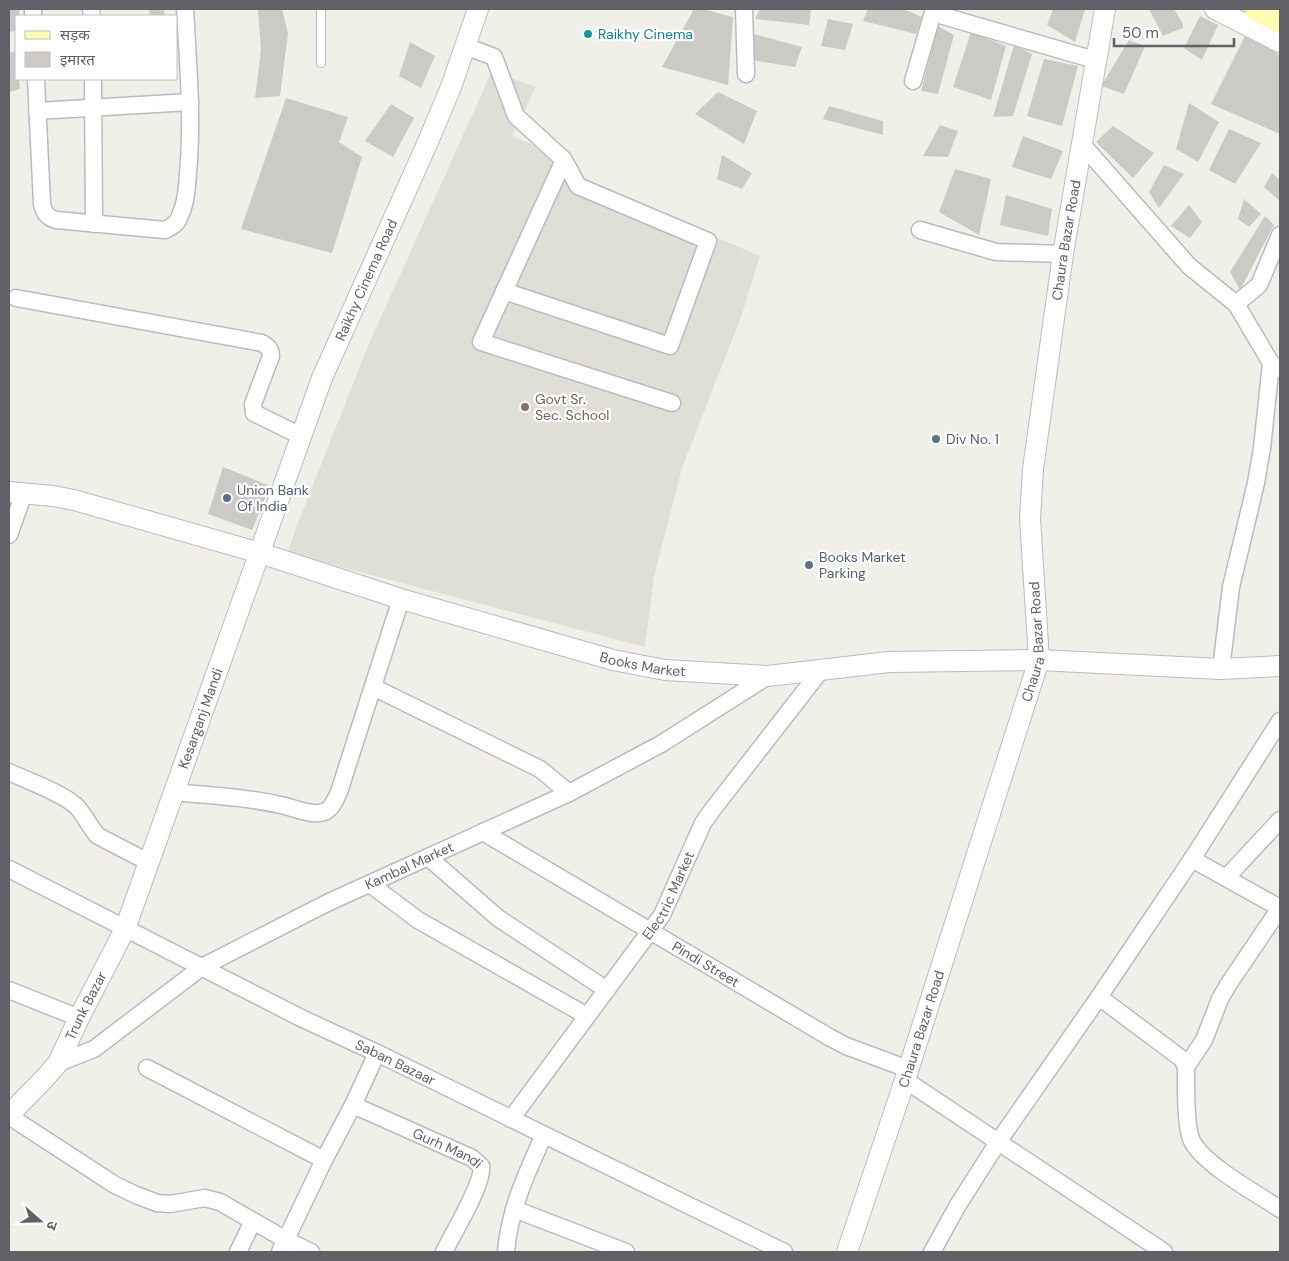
<svg xmlns="http://www.w3.org/2000/svg" width="1289" height="1261" font-family="'DM Sans','Noto Sans Devanagari',sans-serif">
	<style>
		.education { fill: #e0dfd6 }
		.building { fill: #cccac4 }
		.lines { fill: none; stroke-linecap: round; stroke-linejoin: round }
		.service-casing { stroke: #babbc0; stroke-width: 10 }
		.minor-casing { stroke: #babbc0; stroke-width: 19 }
		.tertiary-casing { stroke: #babbc0; stroke-width: 22 }
		.primary-casing { stroke: #eedb63; stroke-width: 28 }
		.service { stroke: #fff; stroke-width: 8 }
		.minor { stroke: #fff; stroke-width: 16 }
		.tertiary { stroke: #fff; stroke-width: 20 }
		.primary { stroke: #fdfcb0; stroke-width: 25 }
		.culture-dot { fill: #0f9aa8; stroke: #fff; stroke-width: 2 }
		.education-dot { fill: #8d6e63; stroke: #fff; stroke-width: 2 }
		.service-dot { fill: #5c6f8a; stroke: #fff; stroke-width: 2 }
		.labels { text-anchor: middle; stroke-width: 4.5; stroke-linejoin: round; paint-order: stroke }
		.culture-label { font-size: 14px; fill: #0d838f; stroke: #fff; text-anchor: start }
		.street-label { font-size: 14px; fill: #5f6167; stroke: #fff }
		.education-label { font-size: 14px; fill: #785e54; stroke: #fff; text-anchor: start }
		.service-label { font-size: 14px; fill: #4e5e75; stroke: #fff; text-anchor: start }
	</style>
	<rect width="100%" height="100%" fill="#f0f0e8"/>
	<!-- education -->
	<path class="education" d="M492,71l44,16 -24,49 56,23 2,17 190,80 -19,61 -59,151 -28,108 -9,71 -357,-94 6,-20 74,-187z"/>
	<!-- building -->
	<g class="building">
		<path d="M9,9h10v7h-3v14l-7,3z"/>
		<path d="M149,9h15l1,7h-15z"/>
		<path d="M258,9h24l6,24 -8,63 -25,2 6,-48z"/>
		<path d="M694,9h9l30,8 -5,68 -66,-18z"/>
		<path d="M760,9h51l-2,16 -54,-6z"/>
		<path d="M868,9h35l19,8 -6,17 -53,-13z"/>
		<path d="M1053,9h32l-10,33 -28,-17z"/>
		<path d="M1149,9h25l9,15v4l-20,8z"/>
		<path d="M1200,16l18,9 -16,35 -18,-12z"/>
		<path d="M828,19l25,5 -8,26 -24,-4z"/>
		<path d="M938,26l16,9 -16,59 -17,-3z"/>
		<path d="M971,32l35,14 -15,54 -38,-13z"/>
		<path d="M754,34l48,13 -7,20 -44,-7z"/>
		<path d="M1246,34l34,21v79l-69,-30z"/>
		<path d="M1129,40l16,6 -21,48 -23,-8z"/>
		<path d="M410,42l25,14 -14,32 -22,-12z"/>
		<path d="M1014,45l18,9 -19,62 -20,1z"/>
		<path d="M16,51v28h3l1,10 -11,3v-39z"/>
		<path d="M1044,59l34,7 -16,60 -35,-10z"/>
		<path d="M718,92l39,19 -13,33 -49,-30z"/>
		<path d="M286,98l62,19 -9,25 23,15 -30,96 -91,-24z"/>
		<path d="M1189,103l30,19 -21,40 -22,-13z"/>
		<path d="M391,104l23,14 -21,39 -28,-16z"/>
		<path d="M829,106l54,15v14l-60,-16z"/>
		<path d="M940,125l18,6 -10,26 -25,-1z"/>
		<path d="M1113,126l41,27 -21,25 -37,-36z"/>
		<path d="M1229,129l32,14 -26,41 -26,-14z"/>
		<path d="M1023,136l40,15 -12,28 -39,-12z"/>
		<path d="M722,155l30,18 -10,16 -25,-10z"/>
		<path d="M1164,165l20,9 -25,34 -10,-16z"/>
		<path d="M955,169l36,10 -12,56 -40,-23z"/>
		<path d="M1272,173l8,7v21l-16,-14z"/>
		<path d="M1006,195l46,14 -4,27 -48,-11z"/>
		<path d="M1244,199l17,15 -12,13 -11,-8z"/>
		<path d="M1189,205l13,17 -12,16 -19,-12z"/>
		<path d="M1265,216l9,9 -34,65 -10,-18z"/>
		<path d="M223,467l47,19 -18,44 -44,-16z"/>
	</g>
	<g class="lines">
		<!-- service casing -->
		<g class="service-casing">
			<path id="service" d="M321,63v-54"/>
		</g>
		<!-- minor casing -->
		<g class="minor-casing">
			<g id="minor">
				<path d="M91,9l1,7"/>
				<path d="M744,9l2,65"/>
				<path d="M933,13l162,47"/>
				<path d="M33,16v-7"/>
				<path d="M465,46l29,11 22,59 48,44 14,26 130,55 -38,105 -166,-55"/>
				<path d="M36,79l6,125c2,9 5,13 14,16l109,10c6,-3 12,-6 14,-12 7,-14 8,-30 9,-45 5,-55 0,-109 -3,-164"/>
				<path d="M93,79l1,145"/>
				<path d="M913,81l21,-72"/>
				<path d="M37,111l153,-9"/>
				<path d="M1081,143l108,123 47,38 35,59 8,6"/>
				<path d="M564,160l-83,182 191,61"/>
				<path d="M920,230l76,22 67,2"/>
				<path d="M16,298l246,45c5,3 9,6 9,13l-18,48 1,9 47,23"/>
				<path d="M1236,304l23,-19 21,-50"/>
				<path d="M9,535l15,-42"/>
				<path d="M1221,669l10,-82 25,-104 6,-35 9,-85"/>
				<path d="M373,687l167,82 29,24"/>
				<path d="M9,772c19,9 51,20 66,33 10,9 14,22 23,31l52,27"/>
				<path d="M174,792c37,4 75,5 111,14 12,3 29,11 41,5 7,-4 10,-13 13,-19l62,-193"/>
				<path id="s1" d="M483,832l346,205 17,9 62,23"/>
				<path d="M428,857l70,61 109,72"/>
				<path d="M1192,859l88,49"/>
				<path id="s2" d="M9,869l292,149 76,35 407,199"/>
				<path d="M1226,878l54,-58"/>
				<path d="M370,884l48,36 169,96"/>
				<path d="M9,990l70,28"/>
				<path d="M1099,997l83,62 4,8c0,17 -1,60 6,74 12,24 64,52 88,68"/>
				<path id="s3" d="M58,1063l36,-14 108,-82 125,-64 242,-110 92,-49 107,-68"/>
				<path d="M1186,1067l18,-27 16,-41 8,-14 52,-77"/>
				<path d="M147,1068l177,92"/>
				<path d="M905,1080l259,172"/>
				<path id="s4" d="M353,1105l119,53 9,8c4,15 -29,69 -37,86"/>
				<path d="M9,1116l106,69 21,10 21,8 13,1 35,-6 15,4 66,38 25,12"/>
				<path id="s5" d="M511,1119l151,-204 41,-92 10,-14 109,-140"/>
				<path d="M514,1209l112,43"/>
				<path d="M238,1252l15,-31"/>
				<path d="M280,1252l44,-92 29,-55 24,-52"/>
				<path d="M506,1252c3,-41 21,-80 38,-117"/>
				<path d="M932,1252l26,-47 40,-63 101,-145 93,-138 88,-138"/>
			</g>
		</g>
		<!-- tertiary casing -->
		<g class="tertiary-casing">
			<g id="tertiary">
				<path d="M1215,9l65,33"/>
				<path id="s6" d="M9,492l44,4 21,4 186,53 141,46 212,61 52,10 103,6 121,-14 150,-2 182,9 59,-3"/>
				<path id="s7" d="M9,1115l35,-36 14,-16 21,-45 46,-89 197,-551 105,-234 24,-57 27,-78"/>
				<path id="s8" d="M847,1252l58,-172 134,-420 -9,-141 3,-50 30,-215 42,-245"/>
			</g>
		</g>
		<!-- primary casing -->
		<g class="primary-casing">
			<path id="primary" d="M1258,9l22,11"/>
		</g>
		<!-- service -->
		<use href="#service" class="service"/>
		<!-- minor -->
		<use href="#minor" class="minor"/>
		<!-- tertiary -->
		<use href="#tertiary" class="tertiary"/>
		<!-- primary -->
		<use href="#primary" class="primary"/>
	</g>
	<!-- markers -->
	<circle class="culture-dot" cx="588" cy="34" r="5"/>
	<circle class="education-dot" cx="525" cy="407" r="5"/>
	<g class="service-dot">
		<circle cx="936" cy="439" r="5"/>
		<circle cx="227" cy="498" r="5"/>
		<circle cx="809" cy="565" r="5"/>
	</g>
	<g class="labels">
		<!-- culture labels -->
		<g class="culture-label">
			<text x="598" y="39">Raikhy Cinema</text>
		</g>
		<!-- street labels -->
		<g class="street-label">
			<text dy="5" stroke="none"><textPath href="#s8" startOffset="1045">Chaura Bazar Road</textPath></text>
			<text dy="5" stroke="none"><textPath href="#s7" startOffset="914">Raikhy Cinema Road</textPath></text>
			<text dy="5" stroke="none"><textPath href="#s8" startOffset="640">Chaura Bazar Road</textPath></text>
			<text dy="5" stroke="none"><textPath href="#s6" startOffset="658">Books Market</textPath></text>
			<text dy="5" stroke="none"><textPath href="#s7" startOffset="445">Kesarganj Mandi</textPath></text>
			<text dy="5" stroke="none"><textPath href="#s3" startOffset="405">Kambal Market</textPath></text>
			<text dy="5" stroke="none"><textPath href="#s5" startOffset="274">Electric Market</textPath></text>
			<text dy="5" stroke="none"><textPath href="#s1" startOffset="259">Pindi Street</textPath></text>
			<text dy="5" stroke="none"><textPath href="#s7" startOffset="135">Trunk Bazar</textPath></text>
			<text dy="5" stroke="none"><textPath href="#s8" startOffset="235">Chaura Bazar Road</textPath></text>
			<text dy="5" stroke="none"><textPath href="#s2" startOffset="432">Saban Bazaar</textPath></text>
			<text dy="5" stroke="none"><textPath href="#s4" startOffset="104">Gurh Mandi</textPath></text>
		</g>
		<!-- education labels -->
		<g class="education-label">
			<text x="535" y="404">Govt Sr.<tspan x="535" dy="16">Sec. School</tspan></text>
		</g>
		<!-- service labels -->
		<g class="service-label">
			<text x="946" y="444">Div No. 1</text>
			<text x="237" y="495">Union Bank<tspan x="237" dy="16">Of India</tspan></text>
			<text x="819" y="562">Books Market<tspan x="819" dy="16">Parking</tspan></text>
		</g>
	</g>
	<!-- border -->
	<rect width="1289" height="1261" fill="none" stroke="#5f6167" stroke-width="20"/>
	<!-- legend -->
	<rect x="15" y="15" width="162" height="65" fill="#ffffff" stroke="#bfc0c2"/>
	<rect x="25" y="31" width="25" height="8" fill="#fdfcb0" stroke="#bfc0c2"/>
	<text x="60" y="40" font-size="15" fill="#5f6167">सड़क</text>
	<rect x="25" y="52" width="25" height="15" fill="#cccac4" stroke="#bfc0c2"/>
	<text x="60" y="65" font-size="15" fill="#5f6167">इमारत</text>
	<!-- north arrow -->
	<g transform="translate(40 1221) rotate(110)" stroke="#ffffff" stroke-width="4" paint-order="stroke">
	<path d="M0-4L9 19L0 12L-9 19Z" fill="#5f6167"/>
	<text y="-8" font-size="14" font-weight="bold" text-anchor="middle" fill="#5f6167">उ</text>
	</g>
	<!-- scale -->
	<path d="M1114 38v8h120v-8" fill="none" stroke="#5f6167" stroke-width="2.5"/>
	<text x="1122" y="38" font-size="15" fill="#5f6167" stroke="#ffffff" stroke-width="4" paint-order="stroke">50 m</text>
</svg>
